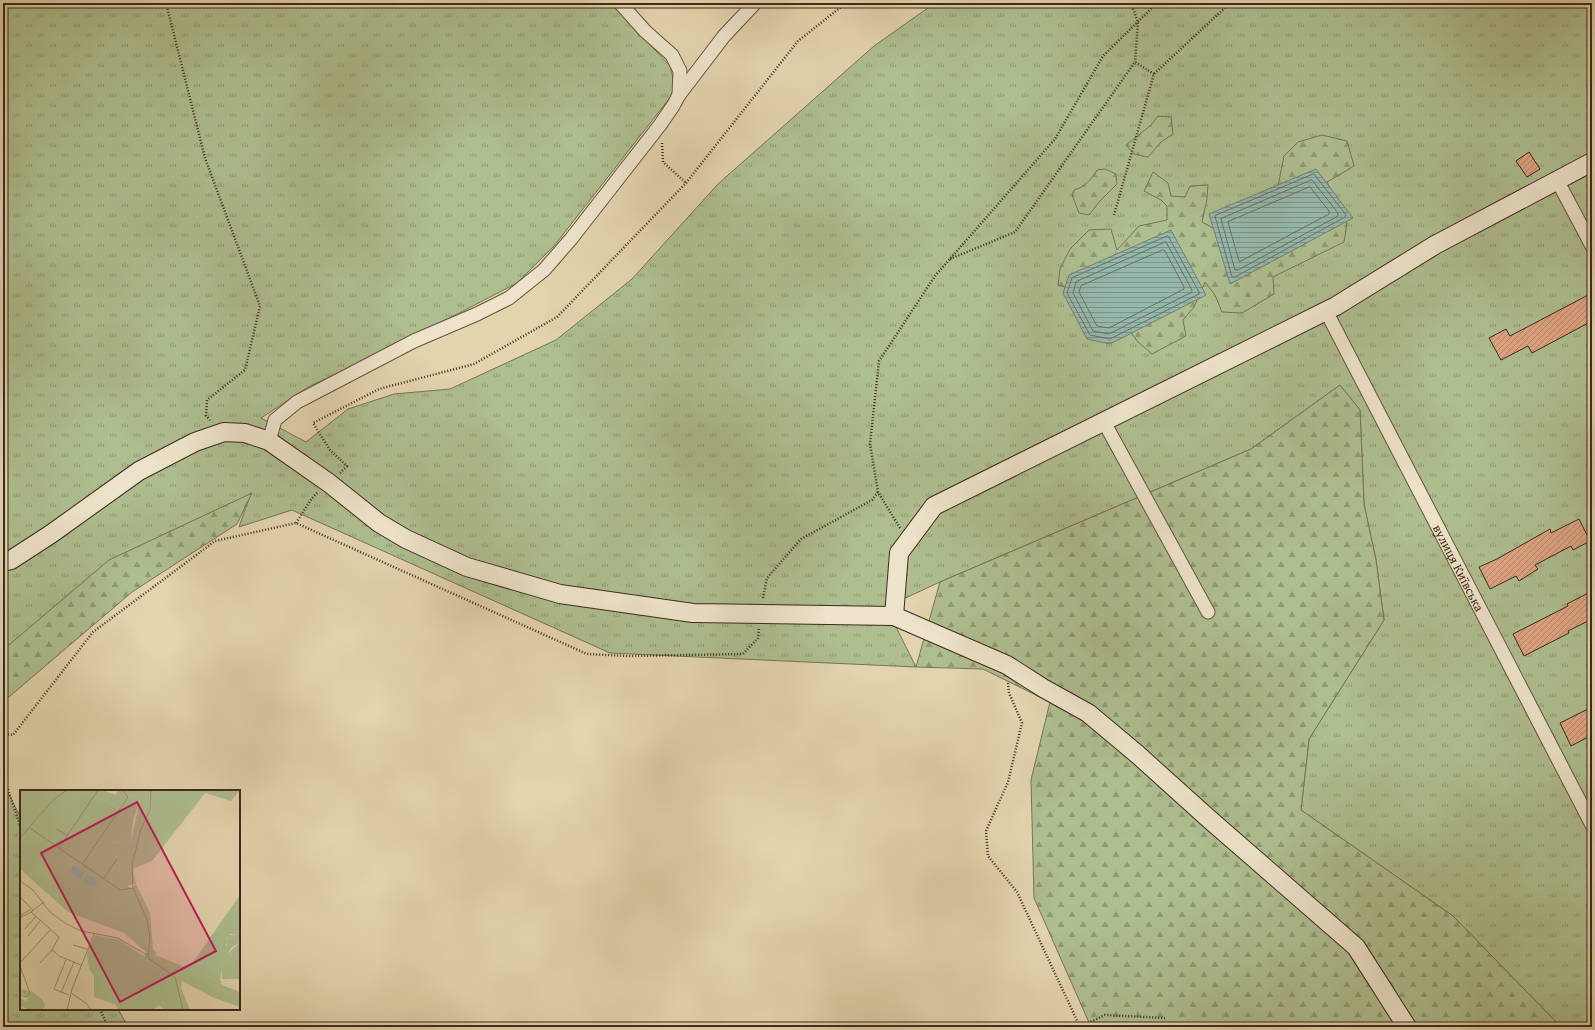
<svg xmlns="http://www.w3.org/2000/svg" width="1595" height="1030" font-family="'Gentium Book Plus',serif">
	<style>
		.grass { fill: url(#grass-tufts); stroke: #767456 }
		.forest { fill: url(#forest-firs); stroke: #767456 }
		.water { fill: url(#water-rules); stroke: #727f72 }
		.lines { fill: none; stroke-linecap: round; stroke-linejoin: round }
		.shore { stroke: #697164; stroke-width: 1 }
		.building { fill: url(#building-hatch); stroke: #3d2a1c }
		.street-casing { stroke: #665440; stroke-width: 15 }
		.secondary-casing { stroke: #3d2a1c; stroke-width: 20 }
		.path { stroke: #3d2a1c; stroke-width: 2.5; stroke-dasharray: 1 2; stroke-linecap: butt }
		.street { stroke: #ede3ca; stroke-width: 13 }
		.secondary { stroke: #ede3ca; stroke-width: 18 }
		.labels { text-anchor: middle; stroke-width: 4; stroke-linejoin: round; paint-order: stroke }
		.street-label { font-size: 13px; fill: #3d2a1c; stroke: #ede3ca }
		.inset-road { fill: none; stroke: #a19074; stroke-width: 1 }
		.view { fill: #c2185b; fill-opacity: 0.15; stroke: #c2185b; stroke-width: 2 }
		.inset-edge { fill: none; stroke: #3d2a1c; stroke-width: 2 }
	</style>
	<defs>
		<pattern id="grass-tufts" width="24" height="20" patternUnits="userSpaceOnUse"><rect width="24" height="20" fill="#aebe8f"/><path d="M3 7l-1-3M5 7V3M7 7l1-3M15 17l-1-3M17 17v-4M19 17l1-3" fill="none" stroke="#8f9b74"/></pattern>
		<pattern id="forest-firs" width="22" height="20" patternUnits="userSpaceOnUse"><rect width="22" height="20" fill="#aebe8f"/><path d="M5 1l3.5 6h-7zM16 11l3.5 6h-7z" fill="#8f9b74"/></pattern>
		<pattern id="water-rules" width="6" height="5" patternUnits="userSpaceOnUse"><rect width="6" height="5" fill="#95b8ab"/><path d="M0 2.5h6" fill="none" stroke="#7b968a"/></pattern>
		<pattern id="building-hatch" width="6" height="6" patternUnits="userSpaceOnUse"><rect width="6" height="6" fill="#dfa482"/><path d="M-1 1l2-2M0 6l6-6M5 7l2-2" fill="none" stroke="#b6866a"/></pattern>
	</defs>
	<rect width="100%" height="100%" fill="#e3d4ae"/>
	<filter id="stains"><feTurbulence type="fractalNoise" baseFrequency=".005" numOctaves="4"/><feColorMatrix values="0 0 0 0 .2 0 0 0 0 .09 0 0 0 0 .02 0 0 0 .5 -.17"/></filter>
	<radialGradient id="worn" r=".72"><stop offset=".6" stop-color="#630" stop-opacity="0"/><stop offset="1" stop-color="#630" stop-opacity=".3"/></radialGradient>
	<!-- grass -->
	<g class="grass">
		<path d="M3,3h608l59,63 6,24 -122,156 -37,37 -137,71 -70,32 -49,32 45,24 42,-33 46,-15 56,-5 106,-49 76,-61 86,-95 156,-138 61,-43h657v1024h-31l-108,-111 -152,-106 8,-71 75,-119 -8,-60 -12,-56 -4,-94 -20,-25 -89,64 -311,133 -54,25 30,60 -306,-14 -318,-143 -53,17 12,-34 -248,157z"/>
		<path d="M3,783l18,35v191h97l10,18h-125z"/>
	</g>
	<!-- forest -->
	<g class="forest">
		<path d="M1158,116l13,1 2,17 -12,8 -13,15 -14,-3 -8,-9 25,-20z"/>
		<path d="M1322,135l25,6 7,25 -27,16 20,41 -3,19 -71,35 1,17 -32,19 -20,-1 -7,-17 -10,-13 -11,25 -11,13 3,16 -34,18 -14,-12 -14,-19 -39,-31 -27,-7 2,-16 10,-20 19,-19 22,-1 6,21 22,-24 28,-6v-14l-6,-6 -17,-9 9,-19 15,11 3,13 14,1 5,-11 18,-1 -1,14 -5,23 11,6 62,-27 9,-45 14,-14z"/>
		<path d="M1105,169l11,5 1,10 -18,18 -10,13 -10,-2 -7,-18 2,-5c12,-4 16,-9 23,-20z"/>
		<path d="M1340,385l20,25 4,94 12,56 8,60 -75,119 -8,71 152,106 108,111h-470l-57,-129 -3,-118 19,-78 -67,-33 -67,-2 24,-85 311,-133z"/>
		<path d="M252,493l-15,31 -105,68 -129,110v-52l106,-90z"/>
	</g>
	<!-- water -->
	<g class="water">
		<path d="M1316,169l37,49 -123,66 -21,-70z"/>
		<path d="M1171,230l35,65 -96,49 -23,-5 -24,-46 6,-18z"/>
	</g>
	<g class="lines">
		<!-- shore -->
		<g class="shore">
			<path d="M1314,174l32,41 -1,2 -110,60h-3l-17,-61z"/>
			<path d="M1312,180l26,33v3l-100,54h-3l-14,-51z"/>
			<path d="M1310,187l19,24v3l-88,47h-2l-11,-39z"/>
			<path d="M1168,236l31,56v2l-89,45 -20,-4 -23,-42 5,-15z"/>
			<path d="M1166,242l26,48v2l-83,42 -16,-3 -20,-38 3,-11z"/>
			<path d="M1163,250l2,1 19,36v2l-75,39 -12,-2 -18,-34 2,-6z"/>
		</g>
	</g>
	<!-- building -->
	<g class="building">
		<path d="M1529,152l11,17 -13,8 -11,-16z"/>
		<path d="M1592,293v28l-60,32 -4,-7 -27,14 -12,-22 17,-9 4,7z"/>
		<path d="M1579,519l11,22 -17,9 -2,-4 -36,19 3,4 -19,12 -3,-5 -26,13 -11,-22 18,-8 53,-30 1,4z"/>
		<path d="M1592,591v28l-24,12 1,2 -45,23 -11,-22 55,-28 -1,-2z"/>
		<path d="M1592,707v28l-21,11 -11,-23z"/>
	</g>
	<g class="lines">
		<!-- street casing -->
		<g class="street-casing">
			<g id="street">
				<path d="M620,3l25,28 27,24 8,16 -1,24"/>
				<path d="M1557,180l35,66"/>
				<path id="s1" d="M1326,311l266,514"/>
				<path d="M1104,422l104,190"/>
				<path d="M269,441l6,-21 22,-18 117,-61 63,-27 32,-16 35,-28 27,-31 89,-114 13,-19 6,-11 45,-59 31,-33"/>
			</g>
		</g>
		<!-- secondary casing -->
		<g class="secondary-casing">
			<g id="secondary">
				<path d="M3,562l8,-2 40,-26 88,-63 56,-29 29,-10 21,1 24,8 7,5 53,37 50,40 27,16 61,28 93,27 133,19 201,3 113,49 36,23 45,25 49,41 71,64 148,129 51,80"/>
				<path d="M894,616l5,-63 35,-47 402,-200 99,-61 157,-83"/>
			</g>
		</g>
		<!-- path -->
		<g class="path">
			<path d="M166,3l39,155 55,148 -15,64 -38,30 -1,16 4,4"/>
			<path d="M1131,3l7,19 -3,40"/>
			<path d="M662,143l1,19 23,21"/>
			<path d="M1114,215l40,-141 76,-71"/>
			<path d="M950,259l65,-27 120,-170 19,12"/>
			<path d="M340,473l7,-7 -17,-16 -17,-27 66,-34 95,-25 83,-47 129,-134 112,-142 48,-38"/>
			<path d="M296,523l16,-25 6,-6"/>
			<path d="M900,528l-22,-36 -8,-48 9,-83 56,-85 120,-137 48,-83 53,-52 3,-1"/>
			<path d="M763,598l4,-20 34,-39 71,-39 6,-8"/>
			<path d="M1008,683l1,10 13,30 -14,59 -22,49 2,25 29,36 63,135"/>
			<path d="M3,731l2,3 -2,11"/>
			<path d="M5,734l8,1 80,-103 122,-91 81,-18 291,131 41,2 115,-2 15,-16 1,-9"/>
			<path d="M3,775l18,53"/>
			<path d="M100,1009l8,18"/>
			<path d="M1080,1027l25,-12 60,3"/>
		</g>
		<!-- street -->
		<use href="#street" class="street"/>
		<!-- secondary -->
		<use href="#secondary" class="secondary"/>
	</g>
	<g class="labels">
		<!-- street labels -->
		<g class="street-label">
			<text dy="5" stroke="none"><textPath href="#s1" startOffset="289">вулиця Київська</textPath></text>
		</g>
	</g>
	<!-- overview -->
	<g transform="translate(20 790)">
		<rect width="220" height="220" fill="#e3d4ae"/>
		<path d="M0,0h81l-4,7 23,11 11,-14 9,5 -7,22 -2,20 -7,2 -15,-1 -20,16 43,31 4,-5 14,29 3,36 4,5 -3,1 12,9 20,7 54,29v7l-28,-10 -30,-16 -1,7 9,22h-25l-6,-5 -6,5h-35l-2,-5 -22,-8v-21l-5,-7 -2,-15 8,-19 25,5 25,17 1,-5 -22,-19 -56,-21 -48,-43zM220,105v35l-4,5 -6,-1 -4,6 3,2 -6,6v11l17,-17v4l-6,4 -12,19 -2,10 -4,2 -25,-16z" fill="#aebe8f"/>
		<path d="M81,0l15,5 2,-5h122l-9,11 -26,-8 -53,68 -19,8 3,15 -9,2 -38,-28 20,-16 15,1 7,-2 9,-42 -9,-5 -11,14 -23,-11zM56,75l11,6 -1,5 9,1 -1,12h-7v-3l-5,-4 -4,4 2,-3 -3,-3 4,-2 -6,-5 -8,-1 1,-4 3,1zM220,140v12l-9,6 -7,13 -6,-9 1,-3 5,-6 2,4 2,-3 -2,-2 3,-7h7zM220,156v33h-18v-10l12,-19zM133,164l34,14 4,-4 23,16 6,-1 2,6 18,7v8l-54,-29 -20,-7zM1,199l12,3 9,7 3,6 -2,5h-14l-9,-4v-8l6,3 3,-4 -7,-3z" fill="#aebe8f"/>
		<path d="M53,75l12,8 -5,6 -10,-8zM67,85l10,6 -3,7 -11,-7z" fill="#95b8ab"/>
		<path class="inset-road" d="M131,0l-1,20 -9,19 -9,36 1,23 14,32 3,17 -2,21 27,19 8,33M10,38l90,62 13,-2M37,39l10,7M0,48l34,-39 13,-9M39,58l39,-58M63,73l45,-66 -6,-7M84,88l13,-19M0,91l13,9 17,22 15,11 16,8 37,7 29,17M0,107l13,13M24,112l-13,10 28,25 -7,13 7,6 22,9M0,126l11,-7M0,128l11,-6M5,139l11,-13M8,146l12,-15M53,155l14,4M46,170l-12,29 15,6M0,173l30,-33M20,173l12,-13M0,176l10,27 -3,4 -7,-2M41,203l13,-31M51,203l16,11 4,6M47,220l5,-21 22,-55"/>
		<path class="view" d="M117,12l79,149 -96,51 -79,-149z"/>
		<rect width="220" height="220" class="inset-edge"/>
	</g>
	<!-- margin -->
	<rect width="1595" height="1030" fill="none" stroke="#e3d4ae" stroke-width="16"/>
	<rect x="4" y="4" width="1587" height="1022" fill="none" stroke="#3d2a1c" stroke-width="2"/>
	<rect x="8" y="8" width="1579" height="1014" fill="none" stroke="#3d2a1c"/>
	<rect width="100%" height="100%" filter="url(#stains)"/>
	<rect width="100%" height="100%" fill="url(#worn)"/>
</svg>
